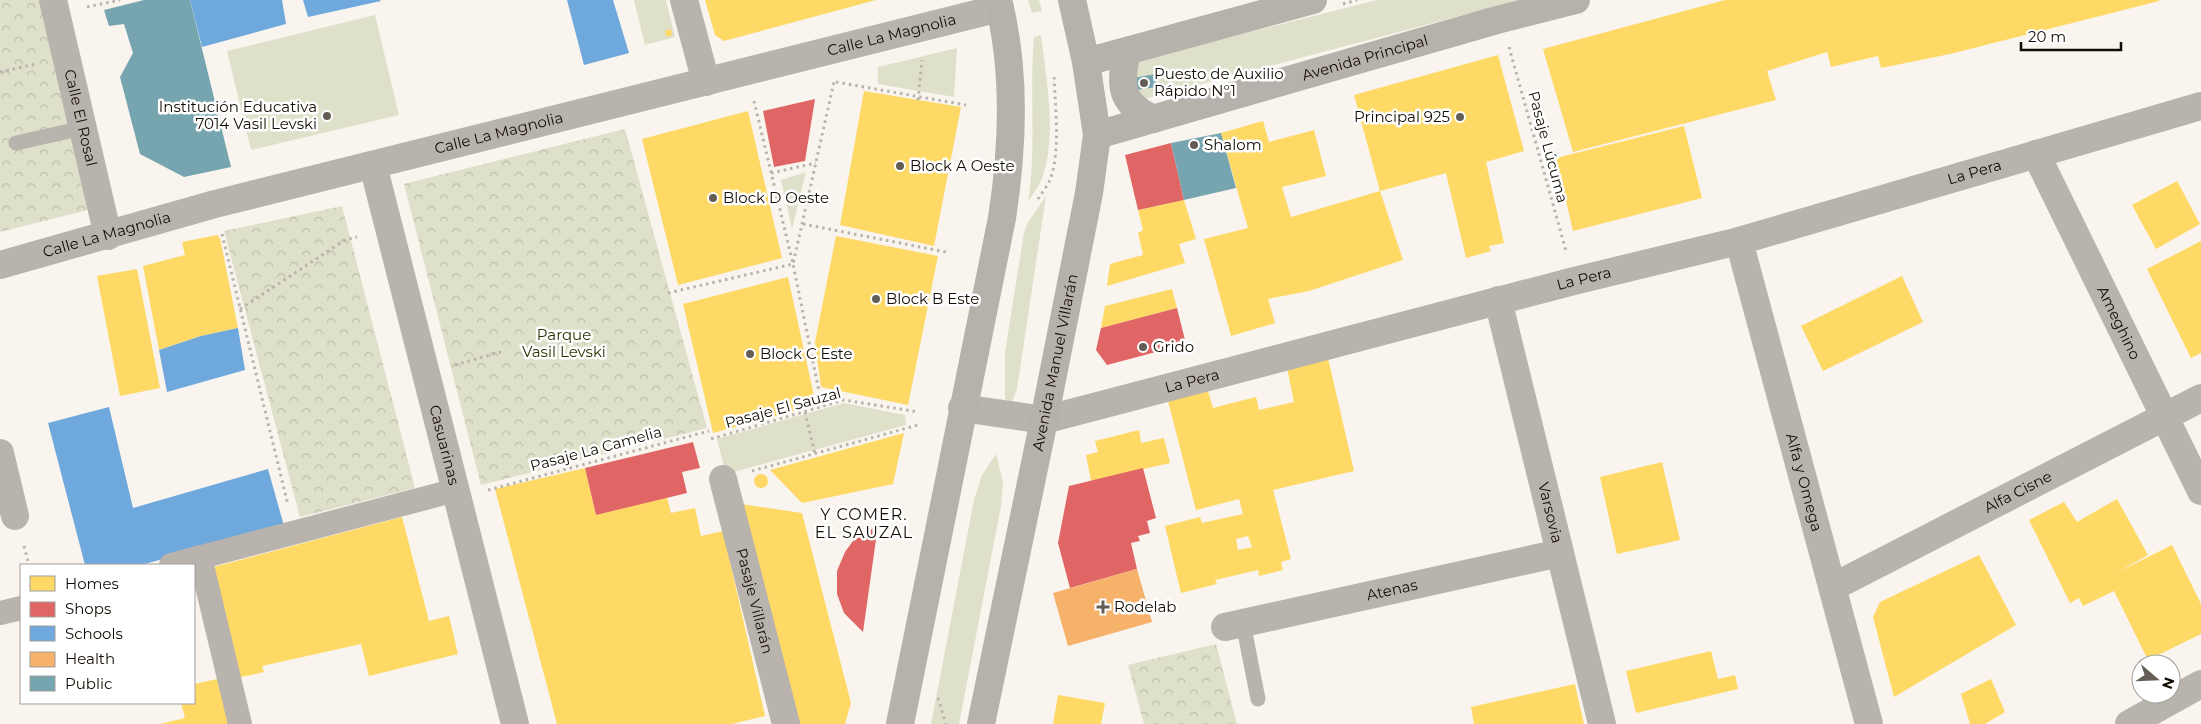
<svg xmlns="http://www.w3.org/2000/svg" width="2201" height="724" font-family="Montserrat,sans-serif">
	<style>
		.green { fill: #dfe0ca }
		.park { fill: url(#park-crowns) }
		.homes { fill: #ffd966; fill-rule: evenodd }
		.shops { fill: #e06666 }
		.schools { fill: #6fa8dc }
		.health { fill: #f6b26b }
		.public { fill: #76a5af }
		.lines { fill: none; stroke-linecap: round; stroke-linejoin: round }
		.path { stroke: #b8b3ad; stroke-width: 3; stroke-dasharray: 2.5 4; stroke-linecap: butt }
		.service { stroke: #b8b3ad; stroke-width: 15 }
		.pedestrian { stroke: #b8b3ad; stroke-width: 24 }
		.minor { stroke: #b8b3ad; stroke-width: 28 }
		.secondary { stroke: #b7b1ac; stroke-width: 28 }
		.poi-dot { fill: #645d56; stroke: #fff; stroke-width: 2 }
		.labels { text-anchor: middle; stroke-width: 5; stroke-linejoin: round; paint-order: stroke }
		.street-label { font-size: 15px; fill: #130c04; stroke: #fff }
		.poi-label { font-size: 15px; fill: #130c04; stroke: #fff; text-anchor: start }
		.park-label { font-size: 15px; fill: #2e3200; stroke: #fff }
		.neighbourhood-label { font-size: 16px; letter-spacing: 1px; fill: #130c04; stroke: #fff }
	</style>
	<defs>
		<pattern id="park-crowns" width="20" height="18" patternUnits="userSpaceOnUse" patternTransform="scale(1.25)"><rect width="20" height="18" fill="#dfe0ca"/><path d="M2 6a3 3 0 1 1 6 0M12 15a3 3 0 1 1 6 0" fill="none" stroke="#bebfac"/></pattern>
	</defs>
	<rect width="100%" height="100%" fill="#f9f4ee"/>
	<!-- green -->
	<g class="green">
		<path d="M634,0h32l9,37 -30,8z"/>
		<path d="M1028,0h11l3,11 -10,2z"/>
		<path d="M1377,0h143l-379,100 -12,-33 18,-9z"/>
		<path d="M375,15l24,100 -148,35 -24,-99z"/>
		<path d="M1041,35c5,41 16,101 2,140 -3,9 -10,19 -15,27 9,-55 1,-110 6,-165z"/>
		<path d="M957,48l-3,49 -76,-13v-17z"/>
		<path d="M806,172l-14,57 -11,-49z"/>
		<path d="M1046,196l-29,193 -5,13 -7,-3v-47l19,-119 3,-9z"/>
		<path d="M844,403l61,12 1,10 -180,49 -9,-35z"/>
		<path d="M996,454l7,28 -2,24 -42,218h-28l43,-224 8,-25z"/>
	</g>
	<!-- park -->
	<g class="park">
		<path d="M0,0h44l44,210 -88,22z"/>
		<path d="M625,129l82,299 -226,57 -77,-301z"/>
		<path d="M342,206l73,282 -115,29 -76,-286z"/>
		<path d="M1216,644l21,80h-93l-16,-59z"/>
	</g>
	<!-- homes -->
	<g class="homes">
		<path d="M705,0h171l-152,41 -9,-6z"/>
		<path d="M1725,0h434v1l-209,53 -69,14 -3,-12 -47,11 -4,-15 -60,19 9,29 -203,52 -30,-103z"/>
		<path d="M671,29l1,6 -5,2 -2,-6z"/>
		<path d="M1498,55l26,96 -38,11 18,81 -15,3 2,5 -25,7 -20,-85 -66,18 -26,-96z"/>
		<path d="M864,91l97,16 -27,139 -94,-21z"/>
		<path d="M748,111l34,147 -104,27 -36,-146z"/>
		<path d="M1263,121l6,21 45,-12 12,46 -44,11 9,30 89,-26 23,69 -94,31 -41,8 7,24 -44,13 -27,-97 44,-11 -27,-95z"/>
		<path d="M1684,126l18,72 -129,33 -17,-73z"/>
		<path d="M2177,181l23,43 -44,25 -24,-44z"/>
		<path d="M1184,200l12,39 -17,5 6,19 -78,23 3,-22 33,-9 -5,-22 5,-3 -5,-20z"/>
		<path d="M217,235l3,3 18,90 -37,8 -42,14 -16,-84 42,-11 -3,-13z"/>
		<path d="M836,236l102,20 -30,149 -87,-18 -6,-45z"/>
		<path d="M2201,241v112l-10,5 -44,-89z"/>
		<path d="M137,269l23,119 -40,8 -23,-120z"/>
		<path d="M1902,276l21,46 -100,49 -22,-45z"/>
		<path d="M788,277l28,128 -103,28 -30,-129z"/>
		<path d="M1172,289l5,19 -76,20 4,-22z"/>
		<path d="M1328,358l26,113 -81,19 18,69 -10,3 2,8 -24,6 -1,-6 -43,10 2,4 -36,9 -16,-67 35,-9 2,6 41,-9 -4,-15 -43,11 -28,-109 40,-10 5,17 43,-11 3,13 35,-8 -7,-34zM1248,536l4,11 -14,3 -2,-11z"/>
		<path d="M1139,430l2,13 23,-5 6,25 -79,18 -5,-26 12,-3 -3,-11z"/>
		<path d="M904,433l-11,51 -91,19 -32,-33z"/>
		<path d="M1662,462l18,78 -63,14 -17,-77z"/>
		<path d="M585,468l11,47 71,-18 4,16 24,-5 6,28 22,-5 42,185 -33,8h-175l-62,-235z"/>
		<circle cx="761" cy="481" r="7"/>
		<path d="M2117,499l31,56 -30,17 54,-27 29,59v30l-53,26 -34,-69 -31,15 -4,-8 -9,5 -41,-83 35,-18 13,20z"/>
		<path d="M741,504l61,9 49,190 -6,21h-47z"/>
		<path d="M402,517l27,104 20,-5 9,38 -89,22 -8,-32 -99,22 2,6 -27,6 -27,-110z"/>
		<path d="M1979,555l37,70 -122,72 -21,-80 7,-15z"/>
		<path d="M1711,651l7,28 17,-4 3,14 -102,24 -10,-42z"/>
		<path d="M222,678l10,46h-72l25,-6 -4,-15h13v-19z"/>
		<path d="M1991,679l14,33 -20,12h-15l-9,-30z"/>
		<path d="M1575,684l9,40h-110l-3,-17z"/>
		<path d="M1058,695l47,8 -4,21h-48z"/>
	</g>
	<!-- shops -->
	<g class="shops">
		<path d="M815,99l-10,62 -31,6 -11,-56z"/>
		<path d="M1171,143l13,57 -46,10 -13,-55z"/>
		<path d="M1177,308l9,36 -79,21 -11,-15 5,-22z"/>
		<path d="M693,442l7,26 -18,4 5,21 -91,22 -11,-47z"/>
		<path d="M1143,468l13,50 -9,3 3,12 -12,3 2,5 -9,2 6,26 -67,19 -12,-45 11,-57z"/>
		<path d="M878,525l-15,107 -19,-19 -7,-19v-23l8,-19 8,-11z"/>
	</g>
	<!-- schools -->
	<g class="schools">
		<path d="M190,0h92l4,24 -84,23z"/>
		<path d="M303,0h77l1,1 -73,16z"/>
		<path d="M567,0h46l16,53 -45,12z"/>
		<path d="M238,328l7,42 -78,22 -8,-42 42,-14z"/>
		<path d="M109,407l24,101 135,-39 16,57 -143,39h-56l-37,-142z"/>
	</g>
	<!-- health -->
	<path class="health" d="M1137,569l15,53 -84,24 -15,-53z"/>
	<!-- public -->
	<g class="public">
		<path d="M144,0h46l41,167 -47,10 -44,-23 -20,-77 13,-24 -9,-29 -15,2 -5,-16z"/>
		<path d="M1155,74l2,13 -21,3 -2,-12z"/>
		<path d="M1221,133l15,55 -52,12 -13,-57z"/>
	</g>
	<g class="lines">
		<!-- path -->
		<g class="path">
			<path d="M1343,4l14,-4"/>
			<path d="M87,7l33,-7"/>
			<path d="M1509,47l57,204"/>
			<path d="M0,72l36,-8"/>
			<path d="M836,82l130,23"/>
			<path d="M918,100l4,-40"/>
			<path d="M754,101l39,163 29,142"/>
			<path d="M771,173l45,-10"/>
			<path d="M1038,199c4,-6 9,-13 12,-19 11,-29 5,-75 4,-105"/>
			<path d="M803,224l143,28"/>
			<path d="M222,234l66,271"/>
			<path d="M668,293l125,-29 41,-182"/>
			<path d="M240,309l105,-69 12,-3"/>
			<path d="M455,365l46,-13"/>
			<path d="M805,412l10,42"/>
			<path d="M711,439l133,-39 75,12"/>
			<path d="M752,471l166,-46"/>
			<path d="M488,490l221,-59"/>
			<path d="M24,546l5,19"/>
			<path d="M938,698l8,26"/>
		</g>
		<!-- service -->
		<g class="service">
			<path d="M16,143l67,-15"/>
			<path d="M1243,623l15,76"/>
		</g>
		<!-- pedestrian -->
		<g class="pedestrian">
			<path d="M200,557l40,167"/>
			<path d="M171,565l285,-75"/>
			<path d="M0,613l21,-5"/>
		</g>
		<!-- minor -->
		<g class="minor">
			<path id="s1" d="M53,0l55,236"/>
			<path d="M684,0l22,82"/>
			<path id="s2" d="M2036,154l165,337"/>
			<path id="s3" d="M373,165l142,559"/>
			<path id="s4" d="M1739,241l130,483"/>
			<path id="s5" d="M0,265l215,-61 785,-196"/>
			<path id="s6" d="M1498,300l104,424"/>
			<path id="s7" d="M962,408l82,12 530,-139 165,-40 462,-135"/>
			<path d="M0,453l15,63"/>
			<path id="s8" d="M723,479l63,245"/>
			<path id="s9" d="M1833,587l368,-189"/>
			<path id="s10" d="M1225,627l335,-74"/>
			<path d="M2129,724l72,-40"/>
		</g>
		<!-- secondary -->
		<g class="secondary">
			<path d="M1127,52c-8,33 -7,52 27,67"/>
			<path d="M1086,62l227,-62"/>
			<path id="s11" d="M1097,135l400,-115 79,-20"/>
			<path d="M900,724l102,-506c11,-71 14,-148 -4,-218"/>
			<path id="s12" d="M981,724l63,-304 45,-227 8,-58 -11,-73 -14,-62"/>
		</g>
	</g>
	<!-- markers -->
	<g class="poi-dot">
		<circle cx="1144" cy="83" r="5"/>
		<circle cx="327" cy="116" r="5"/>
		<circle cx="1460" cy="117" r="5"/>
		<circle cx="1194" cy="145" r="5"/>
		<circle cx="900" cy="166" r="5"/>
		<circle cx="713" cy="198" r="5"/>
		<circle cx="876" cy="299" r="5"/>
		<circle cx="1143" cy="347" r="5"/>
		<circle cx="750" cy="354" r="5"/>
		<path d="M1100.5 599.5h5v5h5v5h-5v5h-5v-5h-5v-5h5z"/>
	</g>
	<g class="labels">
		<!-- street labels -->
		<g class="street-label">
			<text dy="5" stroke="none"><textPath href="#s5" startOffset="921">Calle La Magnolia</textPath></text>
			<text dy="5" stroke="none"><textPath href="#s11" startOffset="279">Avenida Principal</textPath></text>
			<text dy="5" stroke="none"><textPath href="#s1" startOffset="121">Calle El Rosal</textPath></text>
			<text dy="5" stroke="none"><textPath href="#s5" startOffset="516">Calle La Magnolia</textPath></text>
			<text transform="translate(1548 147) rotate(75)" y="5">Pasaje Lúcuma</text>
			<text dy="5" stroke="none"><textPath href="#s7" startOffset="1046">La Pera</textPath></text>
			<text dy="5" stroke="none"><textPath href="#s5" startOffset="111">Calle La Magnolia</textPath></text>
			<text dy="5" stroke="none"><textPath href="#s7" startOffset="641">La Pera</textPath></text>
			<text dy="5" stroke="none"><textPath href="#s2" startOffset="188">Ameghino</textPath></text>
			<text dy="5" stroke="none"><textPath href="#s12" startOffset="369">Avenida Manuel Villarán</textPath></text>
			<text dy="5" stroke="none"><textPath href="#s7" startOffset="236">La Pera</textPath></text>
			<text transform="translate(783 408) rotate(-15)" y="5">Pasaje El Sauzal</text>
			<text dy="5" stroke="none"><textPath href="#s3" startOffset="289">Casuarinas</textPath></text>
			<text transform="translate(596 449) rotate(-15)" y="5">Pasaje La Camelia</text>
			<text dy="5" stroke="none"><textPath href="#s4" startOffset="250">Alfa y Omega</textPath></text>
			<text dy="5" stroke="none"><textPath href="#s9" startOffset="208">Alfa Cisne</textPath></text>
			<text dy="5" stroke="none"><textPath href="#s6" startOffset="219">Varsovia</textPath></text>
			<text dy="5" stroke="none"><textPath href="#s10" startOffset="171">Atenas</textPath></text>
			<text dy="5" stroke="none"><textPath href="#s8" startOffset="126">Pasaje Villarán</textPath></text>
		</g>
		<!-- poi labels -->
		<g class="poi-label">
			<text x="1154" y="79">Puesto de Auxilio<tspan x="1154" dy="17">Rápido N°1</tspan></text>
			<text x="317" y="112" text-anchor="end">Institución Educativa<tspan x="317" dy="17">7014 Vasil Levski</tspan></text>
			<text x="1450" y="122" text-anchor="end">Principal 925</text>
			<text x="1204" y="150">Shalom</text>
			<text x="910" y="171">Block A Oeste</text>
			<text x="723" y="203">Block D Oeste</text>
			<text x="886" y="304">Block B Este</text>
			<text x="1153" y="352">Grido</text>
			<text x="760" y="359">Block C Este</text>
			<text x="1114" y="612">Rodelab</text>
		</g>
		<!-- park labels -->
		<g class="park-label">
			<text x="564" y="340">Parque<tspan x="564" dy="17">Vasil Levski</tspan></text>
		</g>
		<!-- neighbourhood labels -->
		<g class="neighbourhood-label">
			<text x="864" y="520">Y COMER.<tspan x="864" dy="18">EL SAUZAL</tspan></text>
		</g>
	</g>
	<!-- legend -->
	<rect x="20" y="564" width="175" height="140" fill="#ffffff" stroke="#a19e9b"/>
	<rect x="30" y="576" width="25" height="15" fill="#ffd966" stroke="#a19e9b"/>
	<text x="65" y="589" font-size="15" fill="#130c04">Homes</text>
	<rect x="30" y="602" width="25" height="15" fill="#e06666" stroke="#a19e9b"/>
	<text x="65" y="614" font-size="15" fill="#130c04">Shops</text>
	<rect x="30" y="626" width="25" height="15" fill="#6fa8dc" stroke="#a19e9b"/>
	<text x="65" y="639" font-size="15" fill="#130c04">Schools</text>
	<rect x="30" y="652" width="25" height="15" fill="#f6b26b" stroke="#a19e9b"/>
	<text x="65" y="664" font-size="15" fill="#130c04">Health</text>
	<rect x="30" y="676" width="25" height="15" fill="#76a5af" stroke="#a19e9b"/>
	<text x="65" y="689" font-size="15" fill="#130c04">Public</text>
	<!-- north arrow -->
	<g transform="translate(2156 679) rotate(109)"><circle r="24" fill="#ffffff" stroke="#a19e9b"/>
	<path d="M0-4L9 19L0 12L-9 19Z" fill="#645d56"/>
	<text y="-8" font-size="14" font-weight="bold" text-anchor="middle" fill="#130c04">N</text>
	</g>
	<!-- scale -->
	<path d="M2021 42v8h100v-8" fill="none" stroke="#130c04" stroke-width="2.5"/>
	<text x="2028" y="42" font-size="15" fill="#130c04" stroke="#ffffff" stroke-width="4" paint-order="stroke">20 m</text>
</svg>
